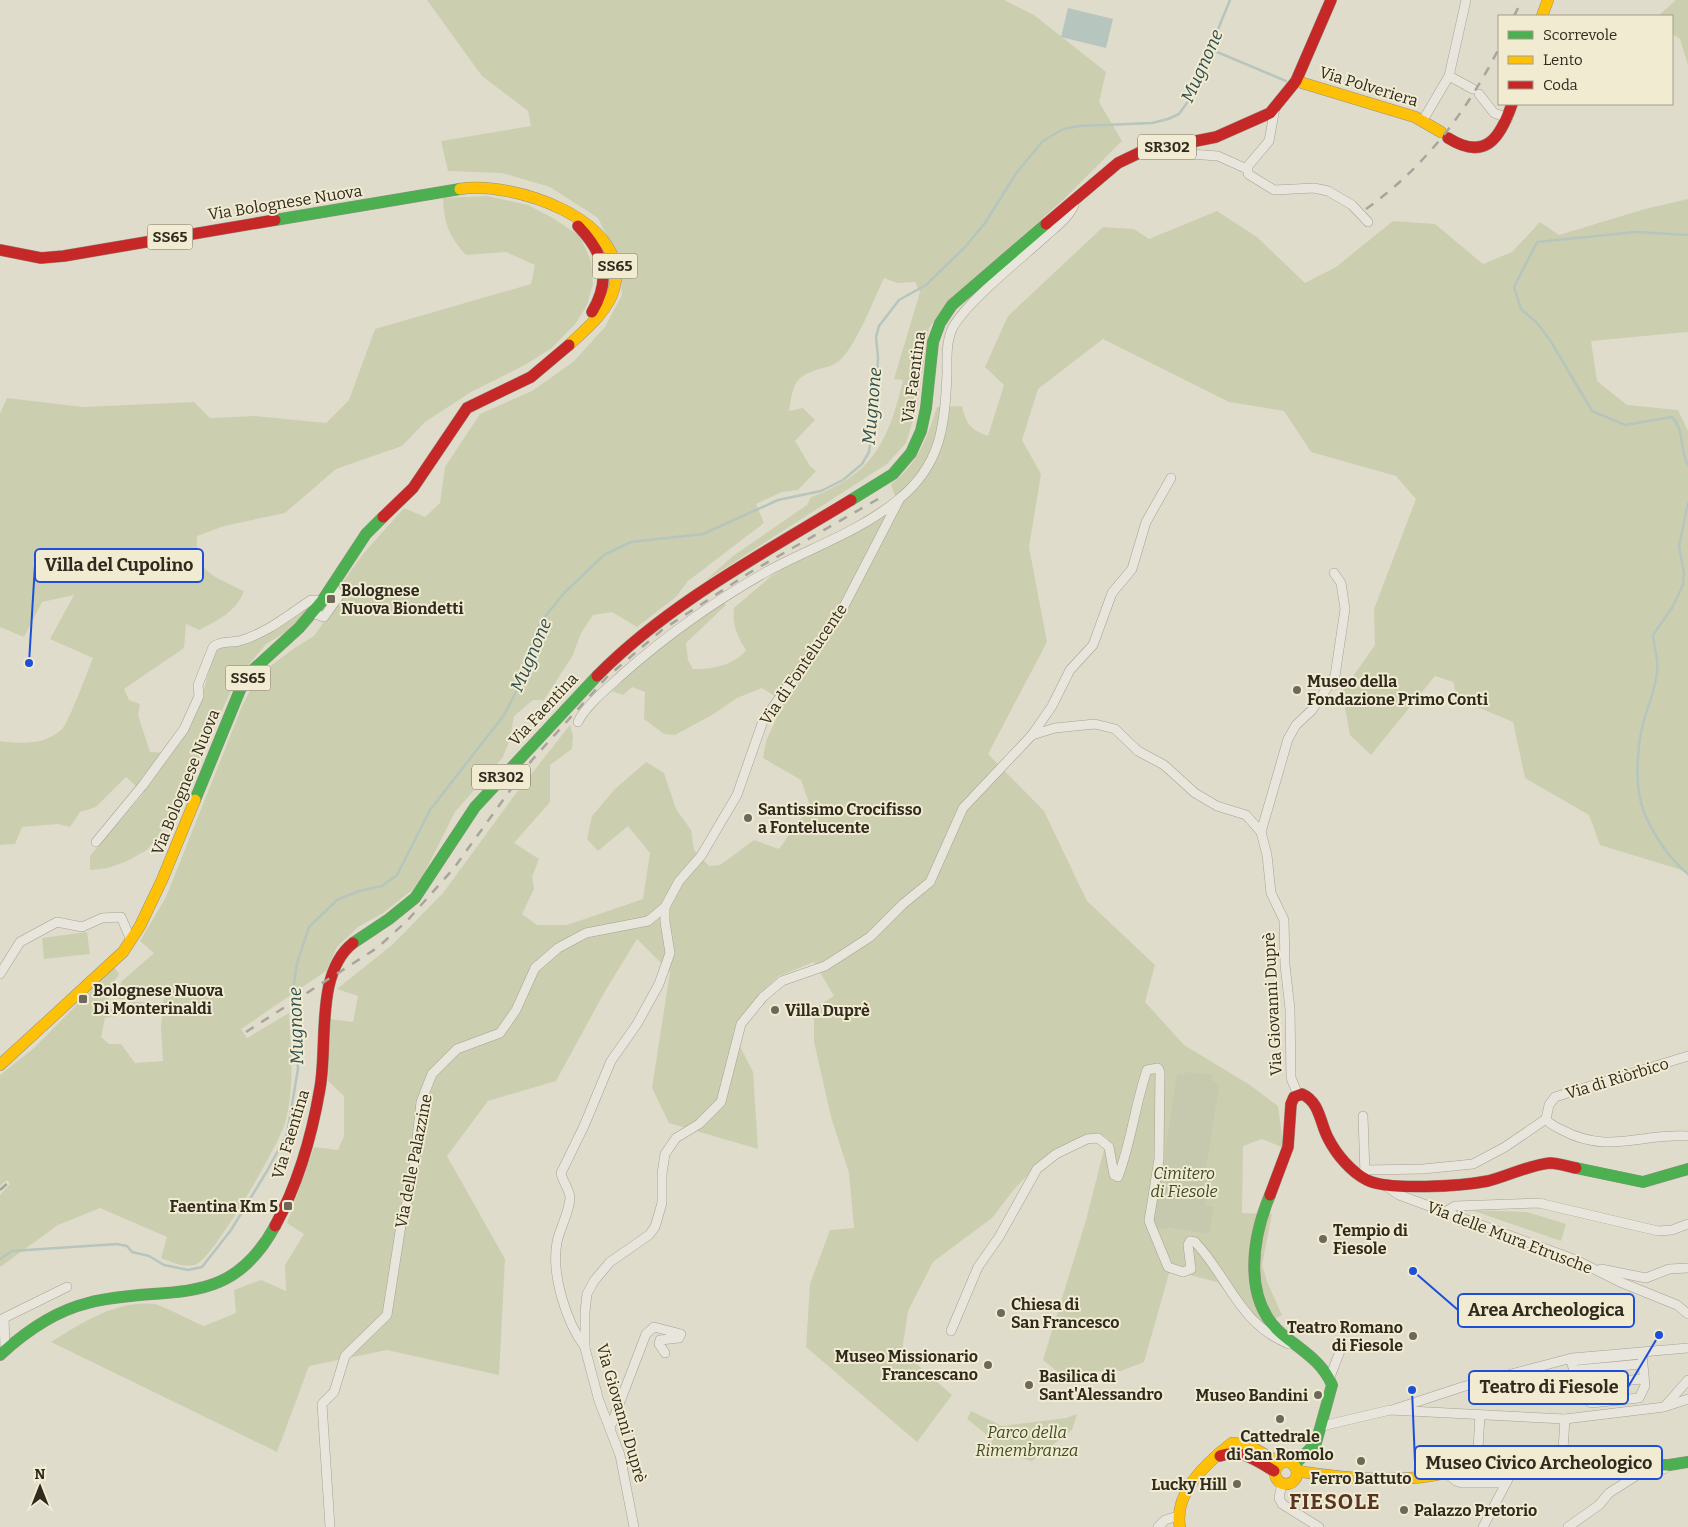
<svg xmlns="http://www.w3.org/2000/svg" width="1688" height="1527" font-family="Bitter,serif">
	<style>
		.green { fill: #cbcfaf }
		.cemetery { fill: #c7c9ae }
		.water { fill: #b6c5bd }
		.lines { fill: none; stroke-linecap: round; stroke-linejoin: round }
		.stream { stroke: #b6c5bd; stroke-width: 2.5 }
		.street-casing { stroke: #a5a195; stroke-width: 10 }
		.fast-casing { stroke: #949084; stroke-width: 12 }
		.slow-casing { stroke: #949084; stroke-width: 12 }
		.jam-casing { stroke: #949084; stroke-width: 12 }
		.street { stroke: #e8e6dc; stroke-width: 9 }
		.fast { stroke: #4caf50; stroke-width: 11 }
		.slow { stroke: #ffc107; stroke-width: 11 }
		.jam { stroke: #c62828; stroke-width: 11 }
		.rail { stroke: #a8a59c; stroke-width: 2.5; stroke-dasharray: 9 9; stroke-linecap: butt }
		.poi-dot { fill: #6e685b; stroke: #f0ebd1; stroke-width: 2 }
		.labels { text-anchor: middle; stroke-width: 4; stroke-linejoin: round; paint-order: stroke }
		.shield { fill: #f0ebd1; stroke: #6a6454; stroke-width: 1 }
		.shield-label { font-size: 15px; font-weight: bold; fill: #312a1e }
		.street-label { font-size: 16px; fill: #312a1e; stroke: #f0ebd1 }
		.poi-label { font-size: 16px; font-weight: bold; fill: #312a1e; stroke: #f0ebd1; text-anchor: start }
		.park-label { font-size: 16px; font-style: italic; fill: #3e4b27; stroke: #f0ebd1 }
		.water-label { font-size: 18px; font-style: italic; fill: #2f4e4f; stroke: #f0ebd1 }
		.district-label { font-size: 21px; font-weight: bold; letter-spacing: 1px; fill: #593423; stroke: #f0ebd1 }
		.leader { fill: none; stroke: #1d4ed8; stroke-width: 2 }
		.callout-dot { fill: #1d4ed8; stroke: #f0ebd1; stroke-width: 2 }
		.callout { fill: #f0ebd1; stroke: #1d4ed8; stroke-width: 2 }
		.callout-label { font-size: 18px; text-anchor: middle; font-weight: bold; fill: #312a1e }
	</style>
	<rect width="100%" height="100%" fill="#e0dccb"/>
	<!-- green -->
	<g class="green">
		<path d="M427,0h577l30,15 72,57 -7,30 23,39 -58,58 -117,105 -18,24 -12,79 -11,36 -19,21 -182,117 28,-25 74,-51 4,-8c62,-22 78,-57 92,-117l-9,-1 26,-87 -5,-10 -18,1 -13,-5c-10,21 -28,68 -44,82 -4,4 -12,7 -17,8 -29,8 -29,14 -34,43l14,-3 12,12 -20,21 15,25 6,5 -18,19 -16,2 -26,12 8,19 -76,58 -12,16 -39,30 -25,-15 -19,3 -12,18 -8,22 -29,45h-11l-19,16 -4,23 -7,18 -48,55 -30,60 -13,18 -29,23 -25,14 -21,20 -11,24 -85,58 6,9 42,-25c2,37 6,74 -4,110 -6,22 -70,132 -88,141 -12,5 -25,-2 -36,-6l6,-21 -67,-29 -42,17 -58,42v-72l10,-11 -3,-4 -7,6v-111l34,-27 80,-81 5,7 -10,16 -1,20c14,-6 29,-12 44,-5l-2,7c-15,5 -30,2 -45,6l-4,19 8,7h12l14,19 28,-2 -2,-33 3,-36 -8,-2 -23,9h-15l3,-17 33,-29 -14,-12 26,-44 77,-193 11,-21 19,-19 23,-17 18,-11 26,-37 3,-17 20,-28 41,-46 21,9 15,-14 5,-36 35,-53 52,-23 41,-29 32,-35 17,-32 -4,-36 -20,-41 -48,-31 -48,-14 -54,-2 -7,-30 90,-15 -3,-15 -46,-35z"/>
		<path d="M1676,0h12v65l-8,-26 -8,-5v-18h-14z"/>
		<path d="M487,196l41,9 23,12 29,19 11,25 2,23 -6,21 -11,18 -24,25 -27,17 -54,27 -46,30 -23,24 -66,23 -51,44 -61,13 -27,10c-3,37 19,41 47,55 -8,21 -26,29 -45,39l-13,-6 -2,24 -60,41 5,11 11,4 -2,11 12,37 22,1 18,-27 11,-24 13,-53 41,-11 26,-12 27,-21 -1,7 -16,17 -25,15 -30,36 -43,93 -34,62 -12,15 -20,11 -19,7 -18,2v-14l54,-63 -18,-16 -30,30 -16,5 -10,15 -12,-3 -36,3 -7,17 -15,1v-104c22,3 45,4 62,-12 6,-5 26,-59 31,-71l-43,-19 24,-44 -32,7 -18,35 -24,-10v-213l7,-16 76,9 111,-5 16,16 45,-2 71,7 23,-23 26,-71 156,-45 4,-19 -29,-13 -40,3c-17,-19 -22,-31 -23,-57z"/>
		<path d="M1688,199v134l-1,-1 -96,9 6,40 30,24 51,5 10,21v441l-88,-27 -11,-30 -64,-37 -12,-56 -55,-23 -5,-17 -18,-6 -64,79 -21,-20 -8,-43 33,-47 -1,-36 42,-110 -20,-23 -85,-24 -27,-41 -55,-9 -126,-63 -65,50 -16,51 19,34 -12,73 18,95 -59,112 56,57 43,90 68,64 -10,37 39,43 66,40 28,21 6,42 -22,-9 -19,7 -1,67 30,1 -10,51 6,19 14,31 -23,13 -42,-46 -47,-12 -26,92 -23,9 -63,1 -15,-12 43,-140 21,-82 -17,-4 -41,20 -33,33 -24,31 -59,44 -25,49 -6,40 50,44 -35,47 -111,-95 4,-63 20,-54 24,-2 -5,-55 -18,-56 -17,-75v-33l20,-13 -20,-34 -35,14 -20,18 -26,38 20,40 5,77 -89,-26 -17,-35 18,-116 -33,-33 -33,54 -48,88 -68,20 -41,55 58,103 -6,116 -112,-25 -78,16 -32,86 -226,-110c31,-19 65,-42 103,-38 8,1 39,18 50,22l32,-13 -2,-23 27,-10 25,11 -1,-26 19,-31 -17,-11 27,-76 24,3 6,-14v-40l-16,-15 2,-62 23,3 5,-26 -21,-7 55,-44 51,-52 71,-97 56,-71 3,11 -1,13 -22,16v37l-36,41 25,16 -7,18 2,12 -12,25 15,11h30l76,-26 7,-46 -22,-27 -30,25 -11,-12 5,-23 23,-27 31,-27 18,11 12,36 15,21 3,20 15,16 11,-1 34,-25 25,9 31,-43 -9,-26 -38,-22 3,-17 18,-39 -22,-14 -25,10 -25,17 -37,20 -11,-1 -20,-15 1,-27 -13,-5 -9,8 -11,-4 38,-37 72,-53 4,4 -40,38 2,17 5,9c18,1 42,-4 53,-19 -9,-14 -14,-25 -12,-42l36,-31 125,-80 -4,-13c27,-20 36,-46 46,-77l25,-1c4,18 9,24 26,30l16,-51 -19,-18 23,-51 95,-89 31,2 15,10 68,-28 40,26 48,46 31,-16 57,-46 42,3 48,40 29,-12 28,-30 19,13 86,-26z"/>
		<path d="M87,932l3,22 -46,5 -2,-21z"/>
		<path d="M1471,1210l56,2 39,12 -5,17z"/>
		<path d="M971,1411l31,15 64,-8 11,-4 -5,16 -40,31 -41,-12 1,-10 -25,-20z"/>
	</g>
	<!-- cemetery -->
	<path class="cemetery" d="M1185,1072l28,3 -1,5 7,6 -13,83 4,1 -5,36 9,1 -5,27 -41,-7 -1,2 -14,-1 24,-154 8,1z"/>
	<!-- water -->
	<path class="water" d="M1068,8l45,11 -7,29 -45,-11z"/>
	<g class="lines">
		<!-- stream -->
		<g class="stream">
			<path d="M1210,49l76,32"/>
			<path d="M1688,235l-52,-3 -99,10 -23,45 7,22 16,14 13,17 42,71 33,14 47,-8c13,13 7,32 16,48"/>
			<path d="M1688,503l-9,43 5,27 -1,12 -11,23 -19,27c1,13 6,24 4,37 -2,21 -12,40 -16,60 -3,18 -5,42 -2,61 4,28 27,63 49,81"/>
			<path d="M0,1259l12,-8 105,-7 10,2 5,6 17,4 15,9 24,5 14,-3 29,-37 36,-59 20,-37 11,-65 -5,-78 4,-28 12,-36 28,-27 22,-9 23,-5 15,-11 33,-65 74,-95 12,-23 24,-69 24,-30 40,-38 27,-13 72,-8 75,-34 43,-9 22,-11 19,-16 7,-12 7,-45 2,-50 -2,-20 3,-11 20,-26 27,-15 39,-38 20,-24 32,-51 26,-31 20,-12 17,-3 72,-3 16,-4 11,-5 10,-14 41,-100"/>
		</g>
		<!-- street casing -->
		<g class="street-casing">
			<g id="street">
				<path d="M1449,76l24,13"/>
				<path d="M1479,94l15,19 14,5"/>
				<path d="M1275,108l-6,33 -21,25v8l26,16 40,-2 14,3 24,14 16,17"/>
				<path d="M1423,120l26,-44 17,-76"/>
				<path d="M1170,147l19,7 29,2 29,13"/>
				<path d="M312,613l12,4 15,-21 -6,-11"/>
				<path d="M578,722c7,-16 33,-37 46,-49 44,-39 91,-72 142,-101 44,-24 95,-41 133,-73 42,-34 46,-74 48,-125 0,-15 -1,-31 5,-45 13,-26 71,-72 94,-93 10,-9 23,-19 28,-31"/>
				<path d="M1032,735l20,-29 18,-36 23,-25 19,-52 20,-24 14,-47 25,-44"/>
				<path d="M1261,832l27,-93 8,-14 16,-15 23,-34 10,-67 -4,-26 -7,-10"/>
				<path d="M96,842l47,-57 41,-56 15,-33 -1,-11 15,-38c7,-6 17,-4 26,-6 28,-8 48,-25 72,-41l11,1"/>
				<path d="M0,974l20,-32 37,-20 25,5 20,-9 19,-1 10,23"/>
				<path d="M1363,1116l2,58"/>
				<path d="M1546,1119l3,-14 6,-8 133,-41"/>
				<path d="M1546,1119c3,5 10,8 16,11 47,25 79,3 126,6"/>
				<path d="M1365,1170l58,-1 50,-5 32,-17 41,-28"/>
				<path d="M1386,1186l13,9 177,65 44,22 57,23 11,9"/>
				<path d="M1445,1212l10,-6 84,-3 119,28 14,-1 16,-6"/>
				<path d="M1601,1269l45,9 23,-9 19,-1"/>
				<path d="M951,1331l27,-64 21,-30 38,-68 19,-15 31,-15 11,-1 11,9 5,28 4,2c13,-34 17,-72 29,-107l11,-2 2,4 -1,87 -10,62 19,46 15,5 8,-3 -3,-24 2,-4 5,1c34,36 44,82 94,102"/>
				<path d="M585,1347c-19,-25 -34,-73 -28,-105 3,-14 12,-29 13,-44 0,-8 -8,-17 -9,-25l23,-47 27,-65 26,-37 22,-40 11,-31 -5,-31v-15l14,-26 22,-25 36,-61 26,-74 78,-109 58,-112"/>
				<path d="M5,1349l-1,-31 63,-31"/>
				<path d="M1642,1354l3,32 -6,12 -48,5 -11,-13 -9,-29z"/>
				<path d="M1576,1370l65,-6"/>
				<path d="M1330,1377l12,-31"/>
				<path d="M1583,1385l59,-6"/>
				<path d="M1666,1405l22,-25"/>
				<path d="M1395,1409l67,-22 110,-29 116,-10"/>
				<path d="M1322,1426l68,-16 175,9 99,-12 24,-8"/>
				<path d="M610,1428l36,-94 8,-7 27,7 -2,4 -19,2 -1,4 6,9"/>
				<path d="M1562,1465l3,-46"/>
				<path d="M1477,1466l3,-51"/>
				<path d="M1445,1472l11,9 6,2h44"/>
				<path d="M1282,1483l-3,15 3,6 37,23"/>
				<path d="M330,1527l-8,-123 12,-12 11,-36 42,-41 14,-90 11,-42 9,-81 11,-28 25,-25 43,-16 16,-23 19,-42 23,-20 28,-15 62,-12 17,-14"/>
				<path d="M634,1527l-14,-72 -21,-54 -14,-53v-36l2,-18 7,-13 16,-19 39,-27 6,-8 7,-24v-29l3,-20 11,-16 23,-14 22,-22 20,-78 22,-27 19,-16 43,-15 45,-29 33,-33 27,-22 33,-74 69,-73 23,-7 40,-4 20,5 23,22 26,14 31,28 22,13 29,9 15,17 6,23 4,38 13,27 1,45 5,44 1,69 7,17"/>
				<path d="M1158,1527l7,-7 13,-4"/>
				<path d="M1483,1527l33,-63"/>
				<path d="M1568,1527l31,-22 10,-12 33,-21 22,-3"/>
			</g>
		</g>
		<!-- fast casing -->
		<g class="fast-casing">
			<g id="fast">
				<path d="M275,220l185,-31"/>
				<path d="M851,500l42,-26 18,-21 10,-22 5,-23 7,-66 7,-19 12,-18 94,-81"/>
				<path d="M195,800l45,-110 14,-21 45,-41 23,-27 44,-67 17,-17"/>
				<path d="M353,943l36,-24 26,-21 60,-91 122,-131"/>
				<path d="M1576,1168l67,14 45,-13"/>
				<path d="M1270,1195c-18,43 -28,105 12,139 19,16 40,27 50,51l-16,58 -22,22"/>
				<path d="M0,1355c25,-23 55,-44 88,-52 78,-20 140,10 187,-77"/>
				<path d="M1494,1465h175l19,-3"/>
			</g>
		</g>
		<!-- slow casing -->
		<g class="slow-casing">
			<g id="slow">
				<path d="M1542,16l6,-16"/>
				<path d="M1296,81l119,36 26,15"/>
				<path d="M460,189c51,-9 173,31 154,100 -6,22 -29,41 -45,56"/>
				<path d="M0,1065l123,-113 17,-26 22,-46 33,-80"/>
				<circle cx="1286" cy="1473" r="11"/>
				<path d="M1297,1471c42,7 83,11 126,6 24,-3 47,-12 71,-12"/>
				<path d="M1180,1527c-7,-34 27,-65 52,-84l16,2 32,18"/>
			</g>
		</g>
		<!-- jam casing -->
		<g class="jam-casing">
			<g id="jam">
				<path d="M1448,138c37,23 52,1 64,-34"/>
				<path d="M1046,224l72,-61 23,-11 75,-15 54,-24 26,-32 35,-81"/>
				<path d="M578,226c26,27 34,53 14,86"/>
				<path d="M0,250l41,8 23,-2 211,-36"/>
				<path d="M383,517l30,-29 54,-80 64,-31 38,-32"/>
				<path d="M597,676c72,-73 167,-123 254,-176"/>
				<path d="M1270,1195l18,-48 3,-43 3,-7 8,-3c18,8 18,29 26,44 8,16 23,34 39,42 22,11 95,6 121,1 20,-5 41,-16 62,-18 8,0 19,4 26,5"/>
				<path d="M275,1226c23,-42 37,-91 45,-138 8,-44 -5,-115 33,-145"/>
				<path d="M1220,1456c21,-8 37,5 54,15"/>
			</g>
		</g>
		<!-- street -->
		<use href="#street" class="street"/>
		<!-- fast -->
		<use href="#fast" class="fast"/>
		<!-- slow -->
		<use href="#slow" class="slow"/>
		<!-- jam -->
		<use href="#jam" class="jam"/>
		<!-- rail -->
		<g class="rail">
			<path d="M1514,16l8,-16"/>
			<path d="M1366,209c58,-41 102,-99 133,-161"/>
			<path d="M246,1032l131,-84 30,-27 47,-53 78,-108 75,-83 55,-47 87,-57 136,-78"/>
			<path d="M0,1190l9,-8"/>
		</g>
	</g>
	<!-- markers -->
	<g class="poi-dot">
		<rect x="326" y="594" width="10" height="10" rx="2.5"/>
		<circle cx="1297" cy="690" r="5"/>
		<circle cx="748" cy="818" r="5"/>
		<rect x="78" y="994" width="10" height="10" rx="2.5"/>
		<circle cx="775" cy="1010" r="5"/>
		<rect x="283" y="1201" width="10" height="10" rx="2.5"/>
		<circle cx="1323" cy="1239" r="5"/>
		<circle cx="1001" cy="1313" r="5"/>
		<circle cx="1413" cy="1336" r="5"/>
		<circle cx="988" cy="1365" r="5"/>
		<circle cx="1029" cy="1385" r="5"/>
		<circle cx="1318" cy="1395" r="5"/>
		<circle cx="1280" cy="1419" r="5"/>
		<circle cx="1361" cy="1461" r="5"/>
		<circle cx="1237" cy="1484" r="5"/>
		<circle cx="1404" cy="1510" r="5"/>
	</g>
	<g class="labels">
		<!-- shield labels -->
		<g class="shield">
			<rect x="1138" y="134.5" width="58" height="25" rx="4"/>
			<rect x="147.5" y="224.5" width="45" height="25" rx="4"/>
			<rect x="592.5" y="253.5" width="45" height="25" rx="4"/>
			<rect x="225.5" y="665.5" width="45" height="25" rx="4"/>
			<rect x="472" y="764.5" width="58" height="25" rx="4"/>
		</g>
		<g class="shield-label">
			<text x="1167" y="152">SR302</text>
			<text x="170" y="242">SS65</text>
			<text x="615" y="271">SS65</text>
			<text x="248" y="683">SS65</text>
			<text x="501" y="782">SR302</text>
		</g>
		<!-- street labels -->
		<g class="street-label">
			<text transform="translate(1369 86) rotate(17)" y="6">Via Polveriera</text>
			<text transform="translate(285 202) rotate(-9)" y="6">Via Bolognese Nuova</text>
			<text transform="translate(913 377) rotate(-82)" y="6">Via Faentina</text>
			<text transform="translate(803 664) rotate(-56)" y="6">Via di Fontelucente</text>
			<text transform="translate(543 709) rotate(-47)" y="6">Via Faentina</text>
			<text transform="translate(185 782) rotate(-68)" y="6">Via Bolognese Nuova</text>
			<text transform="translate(1272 1004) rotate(-93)" y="6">Via Giovanni Duprè</text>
			<text transform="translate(1617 1078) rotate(-17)" y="6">Via di Riòrbico</text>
			<text transform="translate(290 1134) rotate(-73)" y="6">Via Faentina</text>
			<text transform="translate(413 1161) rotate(-79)" y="6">Via delle Palazzine</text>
			<text transform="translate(1510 1237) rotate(21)" y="6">Via delle Mura Etrusche</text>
			<text transform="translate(622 1413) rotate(74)" y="6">Via Giovanni Duprè</text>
		</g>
		<!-- poi labels -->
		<g class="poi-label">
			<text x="341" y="596">Bolognese<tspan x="341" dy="18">Nuova Biondetti</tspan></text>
			<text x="1307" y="687">Museo della<tspan x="1307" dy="18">Fondazione Primo Conti</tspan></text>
			<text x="758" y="815">Santissimo Crocifisso<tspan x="758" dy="18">a Fontelucente</tspan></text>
			<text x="93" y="996">Bolognese Nuova<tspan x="93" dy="18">Di Monterinaldi</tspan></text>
			<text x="785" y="1016">Villa Duprè</text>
			<text x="278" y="1212" text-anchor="end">Faentina Km 5</text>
			<text x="1333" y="1236">Tempio di<tspan x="1333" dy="18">Fiesole</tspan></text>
			<text x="1011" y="1310">Chiesa di<tspan x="1011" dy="18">San Francesco</tspan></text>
			<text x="1403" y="1333" text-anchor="end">Teatro Romano<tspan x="1403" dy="18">di Fiesole</tspan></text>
			<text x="978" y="1362" text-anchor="end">Museo Missionario<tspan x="978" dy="18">Francescano</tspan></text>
			<text x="1039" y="1382">Basilica di<tspan x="1039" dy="18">Sant'Alessandro</tspan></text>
			<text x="1308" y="1401" text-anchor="end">Museo Bandini</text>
			<text x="1280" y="1442" text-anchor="middle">Cattedrale<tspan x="1280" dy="18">di San Romolo</tspan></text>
			<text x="1361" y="1484" text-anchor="middle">Ferro Battuto</text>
			<text x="1227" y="1490" text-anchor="end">Lucky Hill</text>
			<text x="1414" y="1516">Palazzo Pretorio</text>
		</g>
		<!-- park labels -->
		<g class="park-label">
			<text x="1184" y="1179">Cimitero<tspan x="1184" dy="18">di Fiesole</tspan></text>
			<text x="1027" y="1438">Parco della<tspan x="1027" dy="18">Rimembranza</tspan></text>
		</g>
		<!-- water labels -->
		<g class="water-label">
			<text transform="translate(1202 66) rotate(-66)" y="6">Mugnone</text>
			<text transform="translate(872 406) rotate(-85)" y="6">Mugnone</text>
			<text transform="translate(531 655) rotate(-67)" y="6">Mugnone</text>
			<text transform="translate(296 1026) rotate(-92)" y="6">Mugnone</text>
		</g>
		<!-- district labels -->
		<g class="district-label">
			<text x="1335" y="1509">FIESOLE</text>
		</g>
	</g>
	<!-- callouts -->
	<path class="leader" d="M29 663L35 565M1413 1271L1458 1310M1659 1335L1628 1387M1412 1390L1415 1462"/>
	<g class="callout-dot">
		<circle cx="29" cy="663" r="5"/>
		<circle cx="1413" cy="1271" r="5"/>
		<circle cx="1659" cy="1335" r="5"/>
		<circle cx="1412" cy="1390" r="5"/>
	</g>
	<g class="callout">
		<rect x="35" y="549" width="168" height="33" rx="5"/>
		<rect x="1458" y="1294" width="176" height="33" rx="5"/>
		<rect x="1469" y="1371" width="159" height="33" rx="5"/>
		<rect x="1415" y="1446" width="247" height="33" rx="5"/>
	</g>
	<g class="callout-label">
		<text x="119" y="571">Villa del Cupolino</text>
		<text x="1546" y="1316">Area Archeologica</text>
		<text x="1549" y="1393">Teatro di Fiesole</text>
		<text x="1539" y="1469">Museo Civico Archeologico</text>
	</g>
	<!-- legend -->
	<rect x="1498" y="15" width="175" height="90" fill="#f0ebd1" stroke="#a49e89"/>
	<rect x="1508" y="31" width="25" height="8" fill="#4caf50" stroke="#a49e89"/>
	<text x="1543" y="40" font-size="15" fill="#312a1e">Scorrevole</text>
	<rect x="1508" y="56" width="25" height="8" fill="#ffc107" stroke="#a49e89"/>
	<text x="1543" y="65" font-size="15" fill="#312a1e">Lento</text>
	<rect x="1508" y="81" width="25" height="8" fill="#c62828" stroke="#a49e89"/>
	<text x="1543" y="90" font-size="15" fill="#312a1e">Coda</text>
	<!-- north arrow -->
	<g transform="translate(40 1487)" stroke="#f0ebd1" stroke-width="4" paint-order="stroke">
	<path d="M0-4L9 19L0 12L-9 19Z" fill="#312a1e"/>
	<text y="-8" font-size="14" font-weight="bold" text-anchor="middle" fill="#312a1e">N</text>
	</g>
</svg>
